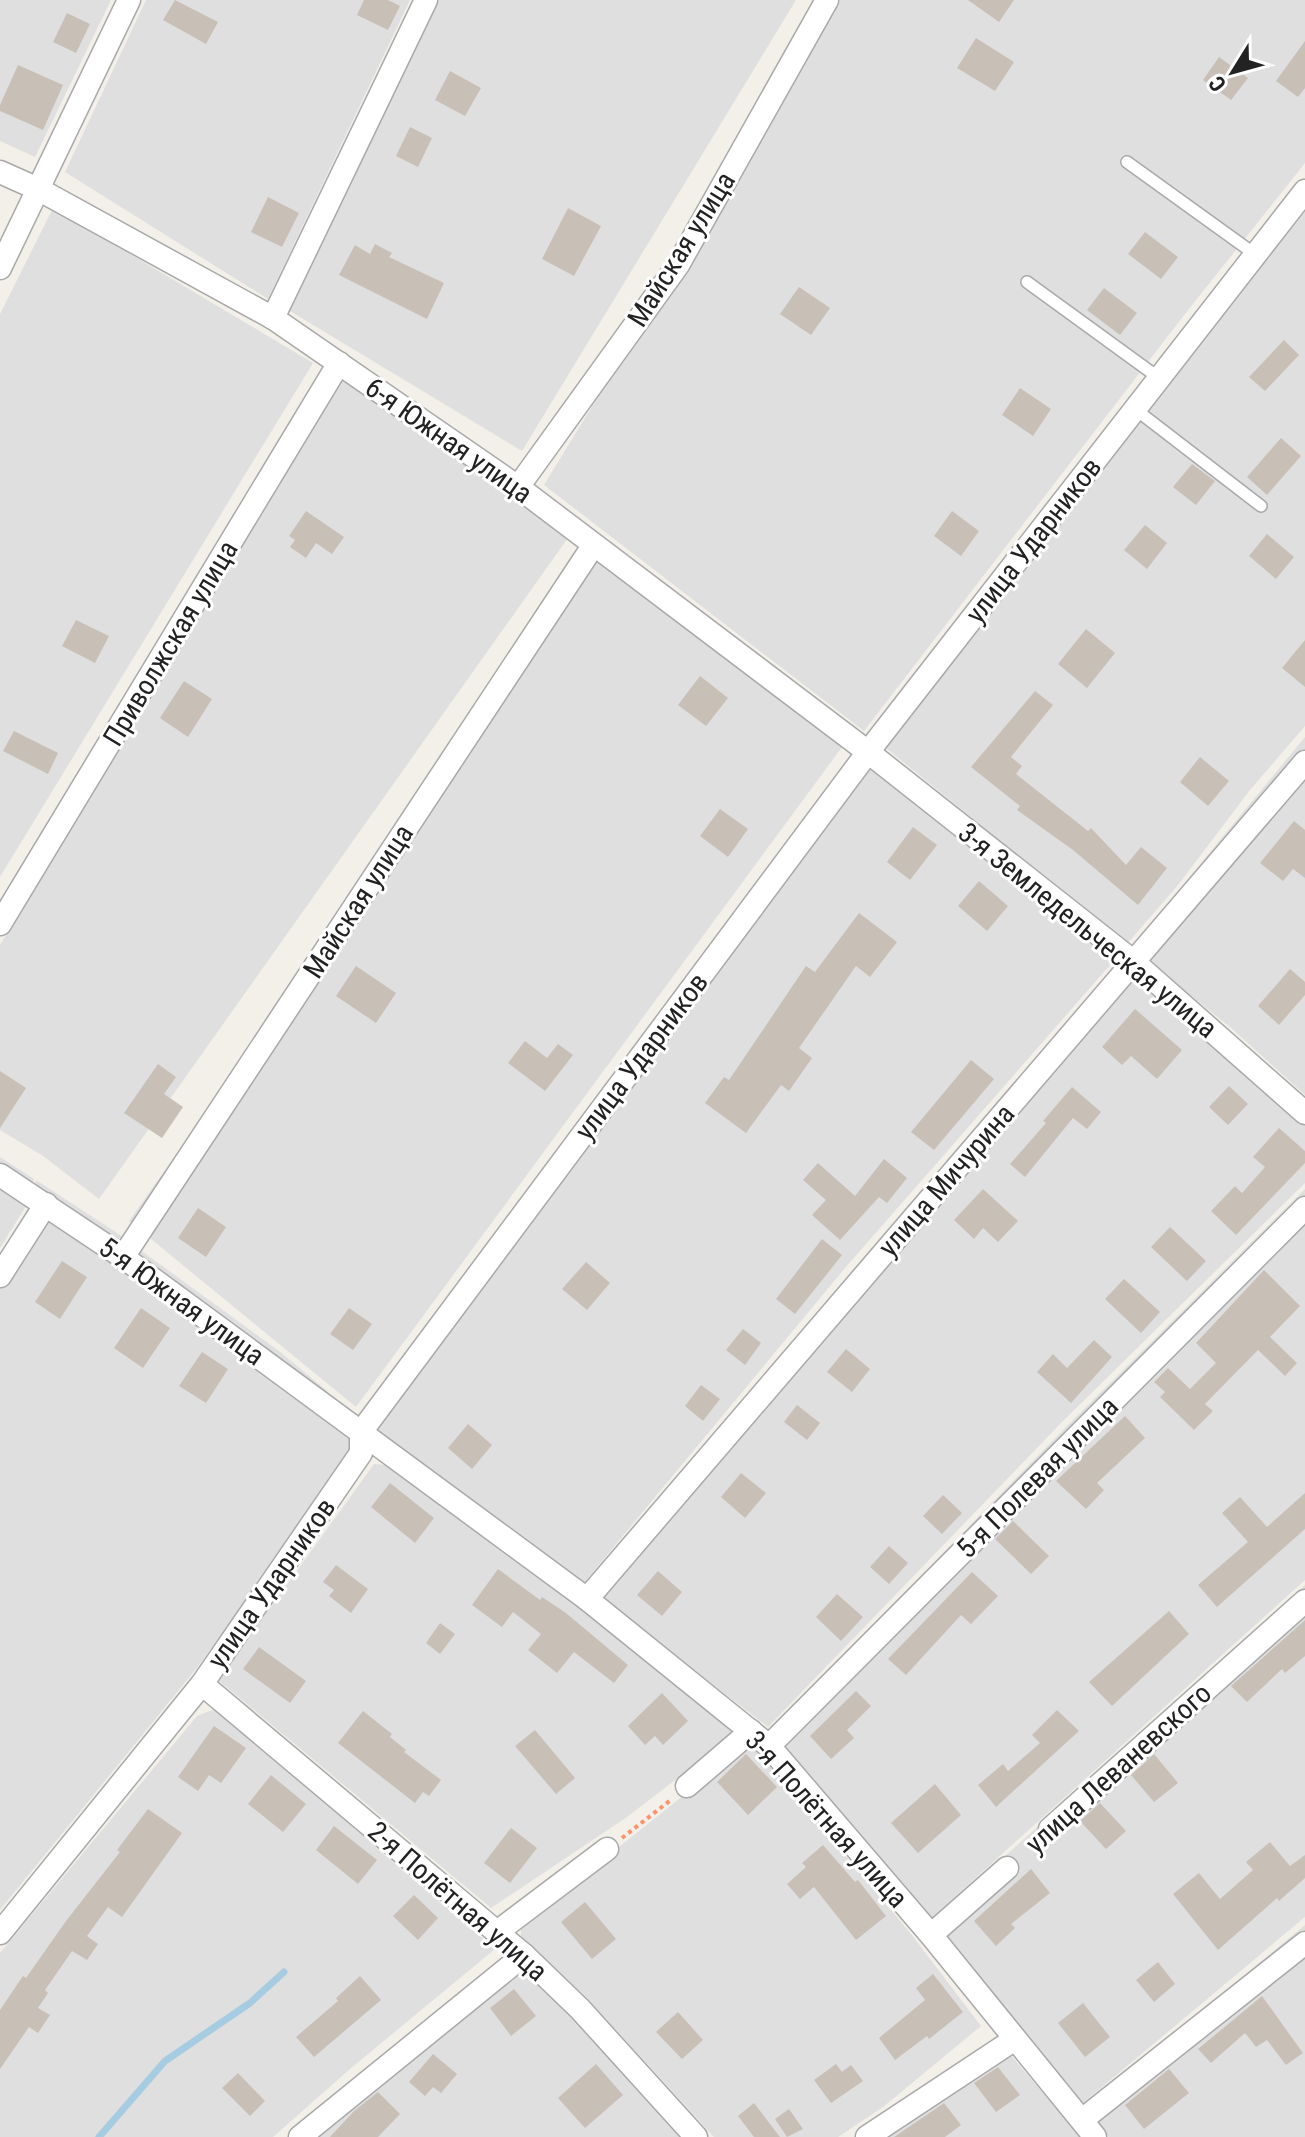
<svg xmlns="http://www.w3.org/2000/svg" width="1305" height="2137" font-family="'Roboto Condensed',sans-serif">
	<style>
		.residential { fill: #e0dfdf }
		.lines { fill: none; stroke-linecap: round; stroke-linejoin: round }
		.stream { stroke: #a6cce2; stroke-width: 7 }
		.building { fill: #c8c0b7 }
		.lane-casing { stroke: #a9a9a9; stroke-width: 14 }
		.street-casing { stroke: #a9a9a9; stroke-width: 25 }
		.path { stroke: #ff916c; stroke-width: 4; stroke-dasharray: 4 4; stroke-linecap: butt }
		.lane { stroke: #fff; stroke-width: 11 }
		.street { stroke: #fff; stroke-width: 22 }
		.labels { text-anchor: middle; stroke-width: 6; stroke-linejoin: round; paint-order: stroke }
		.street-label { font-size: 28px; fill: #222; stroke: #fff }
	</style>
	<rect width="100%" height="100%" fill="#f2f0e8"/>
	<!-- residential -->
	<g class="residential">
		<path d="M0,0h111l-76,157 -35,-16z"/>
		<path d="M146,0h264l-142,299 -203,-127z"/>
		<path d="M439,0h357l-274,451 -232,-140z"/>
		<path d="M840,0h465v163l-124,156 -317,412 -320,-246z"/>
		<path d="M1305,178v548l-55,64 -72,95 -51,59 -257,-209 318,-412z"/>
		<path d="M53,208l260,155 -313,514v-563z"/>
		<path d="M338,378l232,157 -471,664 -56,-43 -43,-26v-185z"/>
		<path d="M599,558l246,185 -489,664 -227,-186z"/>
		<path d="M1305,737v358l-75,-68 -99,-79z"/>
		<path d="M867,739l257,210 -279,319 -262,316 -225,-164z"/>
		<path d="M1127,952l178,152v79l-243,239 -294,305 -181,-140 263,-314z"/>
		<path d="M0,1157l34,22 -6,24 -28,45z"/>
		<path d="M36,1180l81,53 162,118 47,39 29,31 2,27 -161,221 -196,241v-656l31,-51z"/>
		<path d="M1305,1189v391l-377,341 -157,-192 295,-302z"/>
		<path d="M374,1464l11,1 204,144 147,120 -14,15 -95,73 -136,91 -273,-228z"/>
		<path d="M1305,1585v332l-222,186 -71,-76 -82,-103z"/>
		<path d="M214,1709l281,240 -145,120 -77,68h-273v-184l197,-237z"/>
		<path d="M743,1748l15,2 153,184 70,92 -98,81 -45,30h-124l-128,-140 -65,-59v-13z"/>
		<path d="M1305,1925v212h-196l-24,-30z"/>
		<path d="M522,1960l54,56 105,121h-369z"/>
		<path d="M1008,2052l73,85h-199z"/>
	</g>
	<g class="lines">
		<!-- stream -->
		<path class="stream" d="M99,2137l66,-76 85,-58 34,-31"/>
	</g>
	<!-- building -->
	<g class="building">
		<path d="M175,0l43,22 -12,22 -43,-24z"/>
		<path d="M364,0h24l12,6 -12,24 -31,-15z"/>
		<path d="M968,0h46l-15,22z"/>
		<path d="M67,13l23,11 -14,29 -23,-11z"/>
		<path d="M976,38l38,24 -19,29 -38,-23z"/>
		<path d="M1305,41v47l-7,9 -22,-16z"/>
		<path d="M1219,57l29,21 -17,22 -28,-20z"/>
		<path d="M18,65l45,20 -20,45 -43,-19v-6z"/>
		<path d="M450,71l31,17 -16,28 -30,-16z"/>
		<path d="M410,127l22,11 -14,29 -22,-11z"/>
		<path d="M268,197l31,16 -17,34 -31,-15z"/>
		<path d="M568,208l33,18 -27,50 -32,-17z"/>
		<path d="M1145,232l33,25 -17,22 -33,-25z"/>
		<path d="M375,244l17,9 -3,4 55,26 -17,36 -88,-44 16,-30 15,9z"/>
		<path d="M799,287l31,21 -19,27 -31,-21z"/>
		<path d="M1104,288l33,25 -17,22 -33,-25z"/>
		<path d="M1284,340l15,15 -34,36 -16,-14z"/>
		<path d="M1020,388l31,21 -18,27 -31,-21z"/>
		<path d="M1281,438l20,18 -34,39 -20,-18z"/>
		<path d="M1192,464l23,17 -19,24 -23,-18z"/>
		<path d="M306,511l38,26 -12,17 -16,-11 -10,15 -16,-11 5,-7 -6,-4z"/>
		<path d="M952,511l27,20 -18,25 -27,-20z"/>
		<path d="M1145,525l22,18 -20,26 -23,-19z"/>
		<path d="M1267,534l27,23 -18,22 -27,-23z"/>
		<path d="M76,620l33,16 -14,27 -33,-17z"/>
		<path d="M1086,629l29,24 -28,35 -29,-24z"/>
		<path d="M1305,640v47l-23,-19z"/>
		<path d="M700,676l28,22 -22,28 -28,-21z"/>
		<path d="M184,681l28,18 -24,38 -28,-19z"/>
		<path d="M1035,691l18,14 -42,52 11,9 -6,8 72,57 3,-3 35,37 15,-18 26,21 -29,37 -65,-55 -56,-40 3,-4 -49,-39z"/>
		<path d="M14,731l44,22 -10,21 -45,-23z"/>
		<path d="M1200,757l29,24 -21,25 -28,-24z"/>
		<path d="M720,809l28,20 -20,28 -28,-21z"/>
		<path d="M1294,821l11,9v48l-12,-9 -10,12 -23,-18z"/>
		<path d="M913,827l24,18 -27,35 -23,-18z"/>
		<path d="M979,881l29,25 -21,25 -29,-25z"/>
		<path d="M859,913l38,29 -27,35 -14,-11 -57,82 13,10 -23,33 -8,-6 -35,48 -41,-30 19,-26 5,3 77,-114 9,6z"/>
		<path d="M356,966l40,27 -20,30 -40,-27z"/>
		<path d="M1290,969l15,13v13l-26,30 -21,-19z"/>
		<path d="M1135,1009l47,41 -25,29 -26,-23 -9,9 -20,-18z"/>
		<path d="M525,1041l22,17 11,-14 15,11 -28,36 -37,-28z"/>
		<path d="M971,1060l23,19 -60,71 -23,-18z"/>
		<path d="M158,1064l18,13 -12,17 19,13 -21,31 -38,-25z"/>
		<path d="M0,1071l26,17 -26,40z"/>
		<path d="M1229,1086l19,18 -20,21 -19,-18z"/>
		<path d="M1072,1087l29,25 -14,17 -14,-11 -48,59 -15,-13 36,-41 -3,-2z"/>
		<path d="M1279,1128l26,23v12l-69,72 -25,-24 24,-25 7,7 23,-26 -12,-10z"/>
		<path d="M884,1159l23,19 -20,25 -8,-6 -39,43 -28,-25 14,-15 -23,-20 15,-17 37,33z"/>
		<path d="M983,1189l35,32 -20,21 -15,-14 -9,11 -20,-19z"/>
		<path d="M198,1208l28,19 -20,30 -28,-19z"/>
		<path d="M1170,1227l36,34 -19,20 -36,-34z"/>
		<path d="M822,1239l20,16 -47,59 -19,-15z"/>
		<path d="M62,1261l25,16 -27,42 -25,-17z"/>
		<path d="M586,1262l24,21 -23,27 -25,-21z"/>
		<path d="M1264,1270l36,36 -30,31 27,26 -12,13 -27,-26 -53,54 8,7 -19,19 -34,-33 5,-5 -11,-10 14,-14 22,21 26,-26 -20,-20z"/>
		<path d="M1124,1279l36,33 -19,21 -36,-34z"/>
		<path d="M141,1308l29,20 -27,40 -29,-20z"/>
		<path d="M349,1308l23,16 -19,26 -23,-16z"/>
		<path d="M743,1329l18,14 -16,22 -19,-15z"/>
		<path d="M1094,1340l18,17 -41,46 -34,-31 16,-18 14,14z"/>
		<path d="M846,1349l24,20 -18,23 -25,-20z"/>
		<path d="M202,1352l26,17 -22,34 -27,-17z"/>
		<path d="M701,1385l19,14 -17,22 -18,-15z"/>
		<path d="M797,1405l23,18 -13,17 -23,-18z"/>
		<path d="M1125,1416l20,22 -48,45 7,7 -18,19 -30,-28z"/>
		<path d="M468,1424l24,21 -20,24 -24,-21z"/>
		<path d="M741,1473l25,20 -21,25 -24,-21z"/>
		<path d="M390,1483l44,35 -19,25 -44,-36z"/>
		<path d="M1305,1493v36l-88,78 -19,-22 50,-43 -26,-29 18,-16 27,30z"/>
		<path d="M943,1495l19,18 -20,21 -19,-18z"/>
		<path d="M1013,1521l36,35 -18,18 -36,-35z"/>
		<path d="M889,1546l19,17 -19,21 -19,-17z"/>
		<path d="M336,1565l32,24 -17,24 -22,-17 5,-6 -11,-8z"/>
		<path d="M498,1569l42,31 2,-3 24,16 62,52 -14,18 -40,-31 -17,21 -29,-23 13,-16 -28,-22 -11,15 -30,-22z"/>
		<path d="M658,1571l24,21 -20,24 -25,-21z"/>
		<path d="M972,1572l26,24 -27,28 -10,-9 -55,60 -18,-16z"/>
		<path d="M837,1594l26,23 -22,24 -25,-24z"/>
		<path d="M1169,1611l20,23 -77,72 -23,-24z"/>
		<path d="M1305,1620v36l-20,17 -3,-4 -35,33 -16,-16z"/>
		<path d="M440,1623l15,11 -15,20 -14,-11z"/>
		<path d="M259,1647l47,34 -16,22 -47,-34z"/>
		<path d="M856,1691l15,15 -24,24 7,8 -23,21 -21,-23z"/>
		<path d="M662,1693l26,28 -25,24 -8,-9 -10,9 -17,-19z"/>
		<path d="M1057,1710l22,21 -83,76 -18,-22 25,-21 5,7 32,-28 -8,-8z"/>
		<path d="M363,1711l29,23 -2,3 16,13 -2,2 37,28 -12,16 -6,-4 -8,11 -77,-60z"/>
		<path d="M214,1726l32,22 -25,35 -12,-8 -11,16 -20,-14z"/>
		<path d="M535,1730l40,48 -19,16 -41,-48z"/>
		<path d="M746,1754l31,33 -29,28 -31,-33z"/>
		<path d="M1154,1754l24,29 -24,19 -23,-27z"/>
		<path d="M271,1775l35,29 -23,28 -35,-28z"/>
		<path d="M935,1784l26,31 -43,38 -27,-30z"/>
		<path d="M1100,1803l26,28 -20,18 -26,-28z"/>
		<path d="M148,1809l34,24 -60,84 -14,-10 -21,29 11,8 -11,16 -15,-9 -27,39 3,3 -10,15 12,7 -12,18 -9,-6 -29,42v-59l23,-34 3,2 40,-57 54,-69 -3,-2z"/>
		<path d="M334,1826l43,34 -19,24 -42,-34z"/>
		<path d="M511,1828l26,20 -27,35 -26,-20z"/>
		<path d="M1270,1842l20,24 15,-11v23l-26,23 -2,-3 -59,52 -45,-56 26,-21 21,26 33,-29 -7,-8z"/>
		<path d="M823,1845l32,37 3,-2 28,36 -30,24 -42,-53 -14,12 -13,-15 19,-17 -4,-4z"/>
		<path d="M1031,1869l19,24 -39,31 4,4 -19,18 -22,-25z"/>
		<path d="M414,1895l24,23 -20,22 -25,-24z"/>
		<path d="M585,1902l31,37 -24,20 -31,-37z"/>
		<path d="M1158,1962l17,22 -21,18 -18,-22z"/>
		<path d="M933,1974l30,38 -34,27 -2,-3 -32,24 -16,-22 46,-38 -9,-12z"/>
		<path d="M360,1976l21,24 -67,57 -18,-20 42,-36 -2,-3z"/>
		<path d="M514,1989l22,27 -25,20 -21,-28z"/>
		<path d="M1262,1996l41,57 -17,12 -19,-25 -11,7 -11,-14 -34,30 -13,-14z"/>
		<path d="M1083,2003l27,34 -25,20 -27,-34z"/>
		<path d="M678,2012l25,28 -21,19 -26,-27z"/>
		<path d="M433,2054l24,20 -16,19 -8,-6 -8,9 -16,-14z"/>
		<path d="M596,2064l27,31 -38,33 -27,-30z"/>
		<path d="M836,2064l6,8 9,-7 12,16 -32,22 -17,-23z"/>
		<path d="M998,2067l22,28 -24,17 -22,-29z"/>
		<path d="M1169,2069l20,24 -45,36 -19,-24z"/>
		<path d="M238,2073l27,28 -15,15 -28,-28z"/>
		<path d="M378,2092l22,22 -22,23h-48l24,-26z"/>
		<path d="M754,2103l26,34h-26l-16,-21z"/>
		<path d="M944,2103l17,22 -16,12h-51z"/>
		<path d="M789,2109l14,20 -16,8 -12,-18z"/>
	</g>
	<g class="lines">
		<!-- lane casing -->
		<g class="lane-casing">
			<g id="lane">
				<path d="M1127,162l129,93"/>
				<path d="M1027,282l132,96"/>
				<path d="M1135,409l126,97"/>
			</g>
		</g>
		<!-- street casing -->
		<g class="street-casing">
			<g id="street">
				<path d="M0,172l38,17 235,129 245,169 350,265 266,210 171,151"/>
				<path d="M0,268l129,-268"/>
				<path d="M273,318l153,-318"/>
				<path d="M518,487l160,-222 149,-265"/>
				<path d="M0,924l339,-561"/>
				<path d="M0,1175l123,82 464,342 182,147 162,189 164,202"/>
				<path d="M123,1257l470,-711"/>
				<path d="M0,1276l46,-72"/>
				<path d="M587,1599l718,-837"/>
				<path d="M202,1684l322,271 56,54 116,128"/>
				<path d="M769,1746l536,-538"/>
				<path d="M687,1786l64,-55"/>
				<path d="M1050,1829l255,-228"/>
				<path d="M497,1932l110,-83"/>
				<path d="M0,1933l202,-249 159,-231v-21l507,-680 437,-561"/>
				<path d="M931,1935l76,-67"/>
				<path d="M1082,2120l223,-177"/>
				<path d="M300,2137l224,-182"/>
				<path d="M867,2137l148,-98"/>
			</g>
		</g>
		<!-- path -->
		<path class="path" d="M622,1838l50,-39"/>
		<!-- lane -->
		<use href="#lane" class="lane"/>
		<!-- street -->
		<use href="#street" class="street"/>
	</g>
	<g class="labels">
		<!-- street labels -->
		<g class="street-label">
			<text transform="translate(681 249) rotate(-58)" y="10">Майская улица</text>
			<text transform="translate(449 440) rotate(35)" y="10">6-я Южная улица</text>
			<text transform="translate(1033 540) rotate(-52)" y="10">улица Ударников</text>
			<text transform="translate(170 643) rotate(-59)" y="10">Приволжская улица</text>
			<text transform="translate(358 901) rotate(-57)" y="10">Майская улица</text>
			<text transform="translate(1088 930) rotate(39)" y="10">3-я Земледельческая улица</text>
			<text transform="translate(641 1056) rotate(-53)" y="10">улица Ударников</text>
			<text transform="translate(946 1180) rotate(-49)" y="10">улица Мичурина</text>
			<text transform="translate(182 1301) rotate(36)" y="10">5-я Южная улица</text>
			<text transform="translate(1037 1477) rotate(-45)" y="10">5-я Полевая улица</text>
			<text transform="translate(271 1583) rotate(-55)" y="10">улица Ударников</text>
			<text transform="translate(1118 1768) rotate(-42)" y="10">улица Леваневского</text>
			<text transform="translate(827 1819) rotate(48)" y="10">3-я Полётная улица</text>
			<text transform="translate(458 1901) rotate(41)" y="10">2-я Полётная улица</text>
		</g>
	</g>
	<!-- north arrow -->
	<g transform="translate(1233 72) rotate(233)" stroke="#ffffff" stroke-width="6" paint-order="stroke">
	<path d="M0-6L14 30L0 20L-14 30Z" fill="#222222"/>
	<text y="-12" font-size="22" font-weight="bold" text-anchor="middle" fill="#222222">С</text>
	</g>
</svg>
